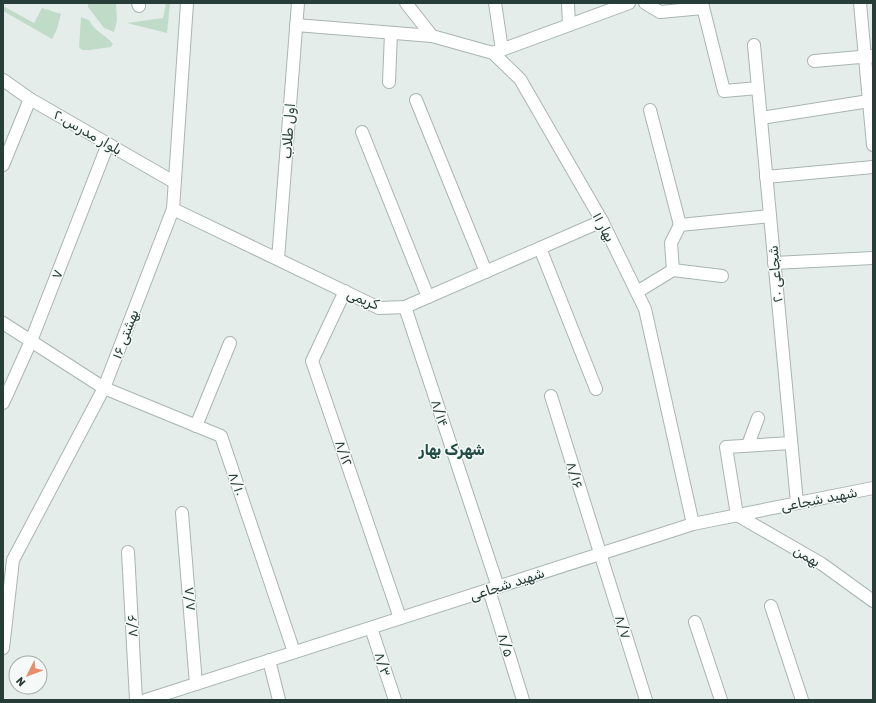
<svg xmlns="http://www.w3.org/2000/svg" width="876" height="703" font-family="Rubik,Vazirmatn,sans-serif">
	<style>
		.green { fill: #c0dcc9 }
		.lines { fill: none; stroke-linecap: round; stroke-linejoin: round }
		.minor-casing { stroke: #a8b5b1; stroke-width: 14 }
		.minor { stroke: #fff; stroke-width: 12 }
		.labels { text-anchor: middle; stroke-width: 3; stroke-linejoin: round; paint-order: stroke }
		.street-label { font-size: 14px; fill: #263d38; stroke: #f5faf8 }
		.neighbourhood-label { font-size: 15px; font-weight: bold; fill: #234e45; stroke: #f5faf8 }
	</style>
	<rect width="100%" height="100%" fill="#e5edea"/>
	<!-- green -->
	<g class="green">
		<path d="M88,3h28l1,18 -3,11 -10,-4 -16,-21z"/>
		<path d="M166,3h4l-3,30 -40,-10 36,-5z"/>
		<path d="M3,6l31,17 8,-15 19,6 -4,15 -5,10 -49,-28z"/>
		<path d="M81,17l8,3c6,12 16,14 24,24l-2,3 -21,3h-8l-3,-3z"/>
	</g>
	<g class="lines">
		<!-- minor casing -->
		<g class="minor-casing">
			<g id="minor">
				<path d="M138,3l1,3"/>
				<path d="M406,3l26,33 61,17 27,26 82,142 43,88 48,215"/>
				<path d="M495,3l7,47"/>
				<path d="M568,3l1,22"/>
				<path d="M645,3l15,9 43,-4"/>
				<path d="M702,3l22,88 34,-3"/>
				<path d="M860,3l13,142"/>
				<path d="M296,25l136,11"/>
				<path d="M754,45l43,458"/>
				<path d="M493,53l136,-50"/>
				<path d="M814,61l58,-5"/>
				<path d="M3,80l27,19 144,83"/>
				<path d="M389,82l2,-49"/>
				<path d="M416,100l70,172"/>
				<path d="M650,110l30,115"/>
				<path d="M761,118l108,-17"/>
				<path d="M362,132l66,165"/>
				<path d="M3,165l27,-66"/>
				<path d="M766,177l107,-10"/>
				<path d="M173,209l206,99 26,-1 197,-86"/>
				<path d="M540,248l56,141"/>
				<path d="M278,259l20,-256"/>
				<path d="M774,263l99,-5"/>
				<path d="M673,270l49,6"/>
				<path d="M345,291l-33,70 88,257"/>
				<path d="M637,292l36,-22 -2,-27 9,-18 90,-9"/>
				<path d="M405,307l93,280"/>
				<path d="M3,323l101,65 117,48 73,216"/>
				<path d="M551,396l95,304"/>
				<path d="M3,403l28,-62 77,-197"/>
				<path d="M196,426l34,-83"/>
				<path d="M748,445l10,-27"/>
				<path d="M182,513l14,171"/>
				<path d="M737,515l85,49 51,37"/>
				<path d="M737,515l-11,-68 65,-4"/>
				<path d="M128,552l8,148"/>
				<path d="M489,590l34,110"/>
				<path d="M771,606l31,94"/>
				<path d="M695,622l26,78"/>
				<path d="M371,628l24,72"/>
				<path d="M3,648l10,-88 91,-172 69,-179 14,-206"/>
				<path d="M269,660l10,40"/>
				<path d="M146,700l547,-176 180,-36"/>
			</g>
		</g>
		<!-- minor -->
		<use href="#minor" class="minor"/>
	</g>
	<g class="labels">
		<!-- street labels -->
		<g class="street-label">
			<text transform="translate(288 131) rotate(-86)" y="5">اول طلاب</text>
			<text transform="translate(88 132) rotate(30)" y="5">بلوار مدرس۲۰</text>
			<text transform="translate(604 227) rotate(62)" y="5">بهار ۱۱</text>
			<text transform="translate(57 274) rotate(-69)" y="5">۷</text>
			<text transform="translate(775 274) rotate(-95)" y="5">شجاعی ۲۰</text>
			<text transform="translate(363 299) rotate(22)" y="5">کریمی</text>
			<text transform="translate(125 334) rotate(-69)" y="5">۱۶ بهشتی</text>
			<text transform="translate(440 413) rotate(72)" y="5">۸/۱۴</text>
			<text transform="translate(344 453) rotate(71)" y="5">۸/۱۲</text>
			<text transform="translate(575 475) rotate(73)" y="5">۸/۱۶</text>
			<text transform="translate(237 484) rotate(71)" y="5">۸/۱۰</text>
			<text transform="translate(819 499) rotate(-11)" y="5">شهید شجاعی</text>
			<text transform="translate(807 556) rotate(30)" y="5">بهمن</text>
			<text transform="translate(507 584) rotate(-18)" y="5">شهید شجاعی</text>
			<text transform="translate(189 599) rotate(-95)" y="5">۸/۸</text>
			<text transform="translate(132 626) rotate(-93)" y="5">۸/۶</text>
			<text transform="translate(623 627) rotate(73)" y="5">۸/۷</text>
			<text transform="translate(506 645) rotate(73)" y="5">۸/۵</text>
			<text transform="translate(383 664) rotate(72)" y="5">۸/۳</text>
		</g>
		<!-- neighbourhood labels -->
		<g class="neighbourhood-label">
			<text x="452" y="455">شهرک بهار</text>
		</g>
	</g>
	<!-- border -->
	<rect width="876" height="703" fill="none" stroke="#263d38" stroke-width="8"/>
	<!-- north arrow -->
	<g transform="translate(28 675) rotate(228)"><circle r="19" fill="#f5faf8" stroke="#a2aeab"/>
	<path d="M0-3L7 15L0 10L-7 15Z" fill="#e68d6a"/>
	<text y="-6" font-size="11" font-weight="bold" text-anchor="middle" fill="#263d38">N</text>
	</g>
</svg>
